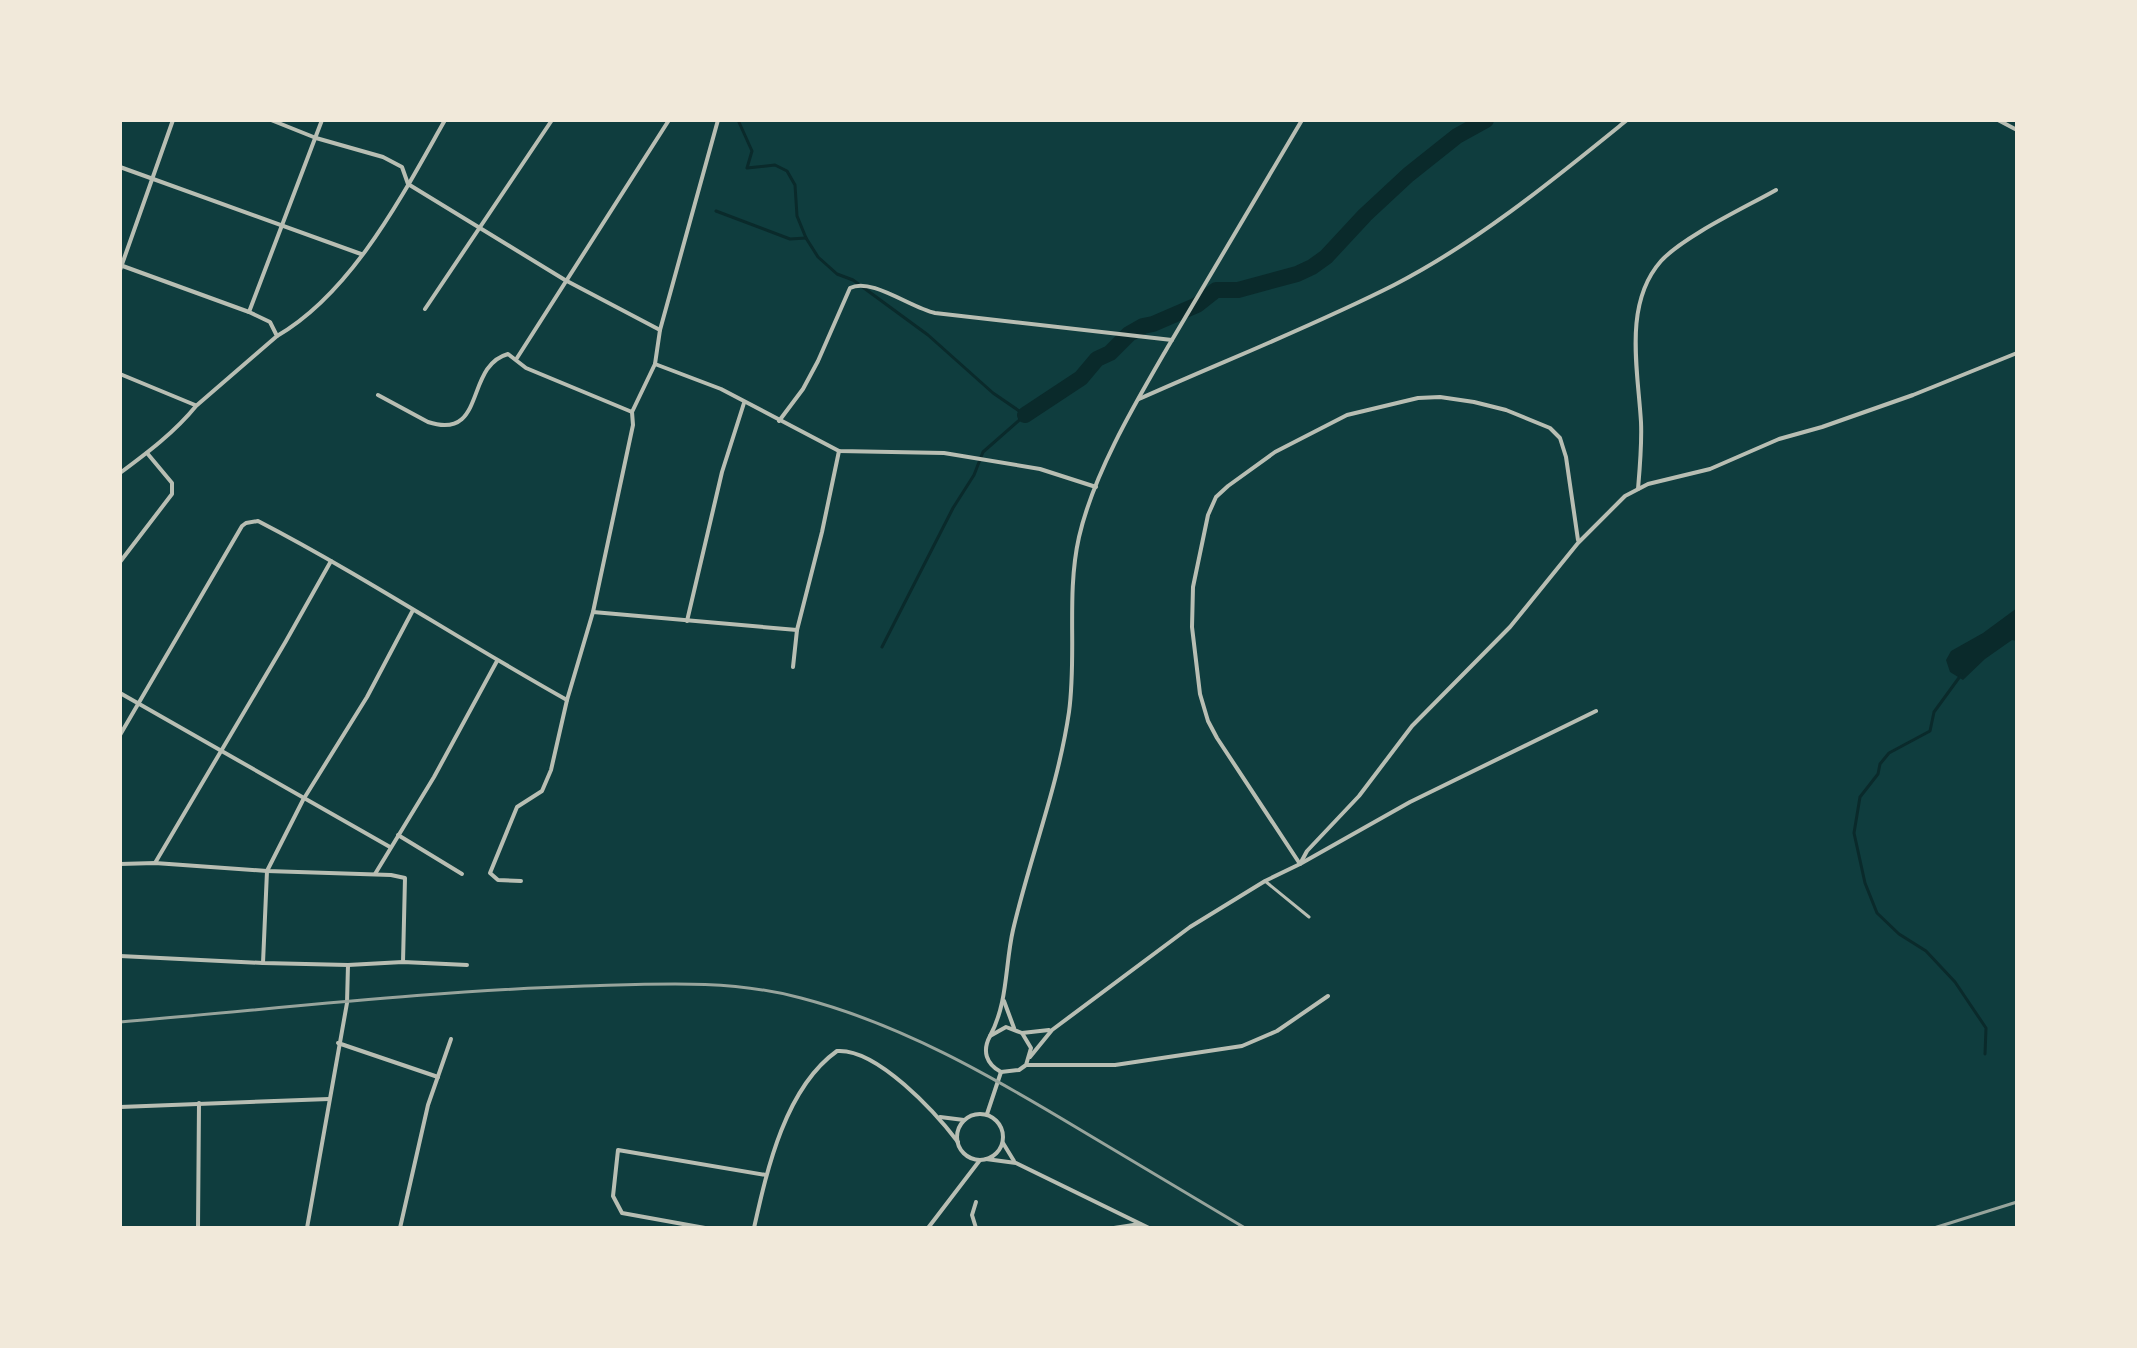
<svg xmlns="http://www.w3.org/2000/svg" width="2137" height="1348" font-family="Barlow,sans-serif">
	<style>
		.water { fill: #0a2a2b }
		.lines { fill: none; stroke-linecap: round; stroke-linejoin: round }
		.stream { stroke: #0a2a2b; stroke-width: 3 }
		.river { stroke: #0a2a2b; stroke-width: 16 }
		.pedestrian { stroke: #b8beb3; stroke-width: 3 }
		.minor { stroke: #b8beb3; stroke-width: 4 }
		.rail { stroke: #97a49c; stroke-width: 3 }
	</style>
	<rect width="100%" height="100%" fill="#0f3d3e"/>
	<!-- water -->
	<path class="water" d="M2017,608v33l-5,-1 -27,19 -22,21 -13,-8 -4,-12 5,-9 32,-18z"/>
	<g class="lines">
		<!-- stream -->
		<g class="stream">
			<path d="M738,120l14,31 -5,17 28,-3 12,6 8,14 2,31 9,22 12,19 19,17 16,6 75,55 65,58 32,22 -42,37 -9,23 -21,33 -71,139"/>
			<path d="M716,211l74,28 16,-1"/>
			<path d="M1961,675l-27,37 -4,19 -41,22 -9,11 -2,10 -18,23 -6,36 11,50 12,30 22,21 27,17 29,31 31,46 -1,26"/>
		</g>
		<!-- river -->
		<path class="river" d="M1025,415l56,-37 16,-19 13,-6 19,-19 14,-8 10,-2 44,-19 19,-15h22l59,-16 15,-7 14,-10 39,-42 43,-40 49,-39 29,-16"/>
		<!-- pedestrian -->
		<path class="pedestrian" d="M1265,881l44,36"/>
		<!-- minor -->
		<g class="minor">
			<path d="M271,120l45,18 67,19 19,10 6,17 157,96 95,50"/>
			<path d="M1998,120l19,10"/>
			<path d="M120,167l241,87"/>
			<path d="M120,265l129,47 21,10 7,14 -81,70c-21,26 -49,47 -76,67"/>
			<path d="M120,270l53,-150"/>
			<path d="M425,309l127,-189"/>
			<path d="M249,312l73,-192"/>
			<path d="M277,336c76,-44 126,-142 168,-216"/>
			<path d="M517,358l152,-238"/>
			<path d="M655,364l66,25 118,62 105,2 96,16 56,18"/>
			<path d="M120,374l75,31"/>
			<path d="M378,395l50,27c59,19 36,-56 80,-68l18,14 106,44"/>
			<path d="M1139,399c85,-38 172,-72 255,-114 85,-44 159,-105 233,-165"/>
			<path d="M779,421l24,-32 15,-28 32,-73c21,-11 61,20 85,25l237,27"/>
			<path d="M1638,489c2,-23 4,-44 3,-67 -3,-52 -18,-118 20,-161 23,-25 85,-54 115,-71"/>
			<path d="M1578,540l-12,-83 -6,-19 -10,-10 -44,-18 -32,-8 -34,-5 -22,1 -71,17 -72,37 -47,34 -12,11 -8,18 -15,72 -1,40 8,67 8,27 9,17 83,126 110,-62 186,-91"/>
			<path d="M120,562l52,-68v-11l-25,-30"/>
			<path d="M593,612l204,18"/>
			<path d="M687,621l35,-149 22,-69"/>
			<path d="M793,667l4,-37 25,-98 17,-81"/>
			<path d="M120,693l270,154"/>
			<path d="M120,735l122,-209 4,-3 12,-2c106,55 205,121 309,179"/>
			<path d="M398,835l64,39"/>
			<path d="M155,863l131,-222 45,-80"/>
			<path d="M120,864l35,-1 112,8 124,4 14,3 -2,84"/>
			<path d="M375,874l59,-97 63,-116"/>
			<path d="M521,881l-23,-1 -8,-7 27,-66 25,-16 9,-21 16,-70 26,-88 40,-187 -1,-13 23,-48 5,-34 58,-210"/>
			<path d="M120,956l143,7 85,2 55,-3 64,3"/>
			<path d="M263,963l4,-92 36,-71 64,-103 46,-87"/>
			<path d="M1004,1001l10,27"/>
			<path d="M1022,1033l27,-3"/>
			<path d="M990,1036c18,-33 15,-71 23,-106 17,-73 45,-143 56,-218 8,-58 -3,-117 10,-175 15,-65 57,-135 90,-192 44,-75 88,-150 133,-225"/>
			<path d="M338,1043l100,34"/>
			<path d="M1030,1057l22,-27 138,-103 75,-46 35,-17 7,-13 52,-55 53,-70 98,-99 68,-84 47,-47 23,-12 62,-15 69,-30 43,-12 91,-32 104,-42"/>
			<path d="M1026,1065l5,-17 -9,-15 -16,-6 -16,9c-8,15 -4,28 11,36l18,-2 7,-5h89l127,-19 35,-15 51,-35"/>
			<path d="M120,1107l209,-8"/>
			<path d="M987,1114l14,-42"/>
			<circle cx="980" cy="1137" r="23"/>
			<path d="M940,1117l24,3"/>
			<path d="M1003,1143l11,18"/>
			<path d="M986,1159l30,4 133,65"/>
			<path d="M976,1202l-4,13 4,13"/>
			<path d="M198,1228l1,-125"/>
			<path d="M307,1228l40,-225 1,-38"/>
			<path d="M400,1228l28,-123 23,-66"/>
			<path d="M705,1228l-83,-15 -9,-17 5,-46 148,25"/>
			<path d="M754,1228c13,-58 31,-140 83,-177 40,-3 99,62 121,91"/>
			<path d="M928,1228l52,-68"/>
			<path d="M1114,1228l26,-4"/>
		</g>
		<!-- rail -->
		<g class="rail">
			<path d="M120,1022c155,-13 309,-31 464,-36 72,-2 147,-7 217,12 100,26 190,78 278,131 56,33 111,66 166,99"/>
			<path d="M1934,1228l83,-26"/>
		</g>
	</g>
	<!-- border -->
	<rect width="2137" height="1348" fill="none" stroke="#f1e9da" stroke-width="244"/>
</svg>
